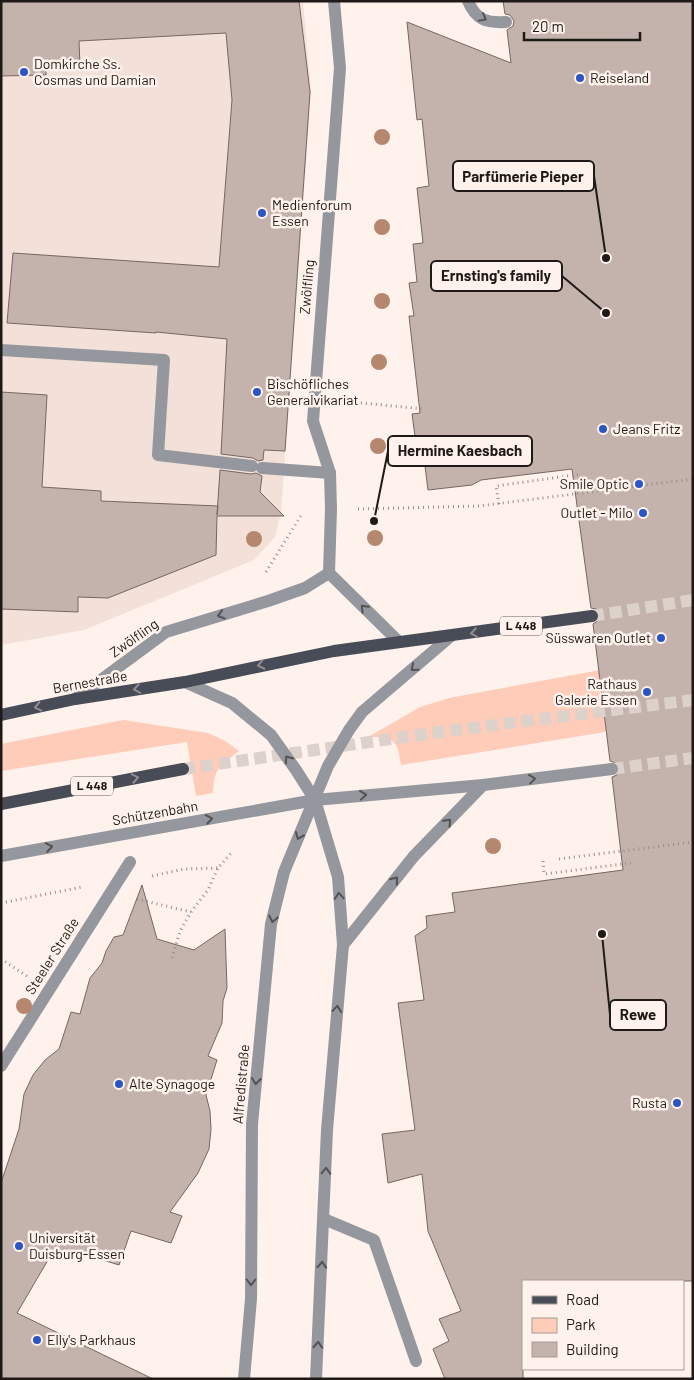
<svg xmlns="http://www.w3.org/2000/svg" width="694" height="1380" font-family="Barlow,sans-serif">
	<style>
		.built { fill: #f3e0d8 }
		.green { fill: #feccb8 }
		.building { fill: #c3b3ac; stroke: #766761 }
		.lines { fill: none; stroke-linecap: round; stroke-linejoin: round }
		.tertiary-tunnel { stroke: #ddd1cb; stroke-width: 12; stroke-dasharray: 12 6; stroke-linecap: butt }
		.primary-tunnel { stroke: #ddd1cb; stroke-width: 12; stroke-dasharray: 12 6; stroke-linecap: butt }
		.path { stroke: #978d89; stroke-width: 3; stroke-dasharray: 1 4; stroke-linecap: butt }
		.service { stroke: #94979d; stroke-width: 12 }
		.pedestrian { stroke: #94979d; stroke-width: 12 }
		.minor { stroke: #94979d; stroke-width: 12 }
		.tertiary { stroke: #94979d; stroke-width: 12 }
		.primary { stroke: #474c56; stroke-width: 12 }
		.tree { fill: #b5876f }
		.oneway { stroke: #545253 }
		.oneway2 { stroke: #918e92 }
		.poi-dot { fill: #2a56c5; stroke: #fff1eb; stroke-width: 2 }
		.labels { text-anchor: middle; stroke-width: 5; stroke-linejoin: round; paint-order: stroke }
		.shield { fill: #fff1eb; stroke: #625a57; stroke-width: 1 }
		.shield-label { font-size: 12px; font-weight: bold; fill: #1f1a17 }
		.poi-label { font-size: 14px; fill: #1f1a17; stroke: #fff1eb; text-anchor: start }
		.street-label { font-size: 14px; fill: #1f1a17; stroke: #fff1eb }
		.leader { fill: none; stroke: #1f1a17; stroke-width: 2 }
		.callout-dot { fill: #1f1a17; stroke: #fff1eb; stroke-width: 2 }
		.callout { fill: #fff1eb; stroke: #1f1a17; stroke-width: 2 }
		.callout-label { font-size: 15px; text-anchor: middle; font-weight: bold; fill: #1f1a17 }
	</style>
	<rect width="100%" height="100%" fill="#fff1eb"/>
	<!-- built -->
	<path class="built" d="M181,1h122l8,92 -30,419 -6,25 -21,23 -170,70 -83,15v-635z"/>
	<!-- green -->
	<g class="green">
		<path d="M693,653v59l-94,21 -198,32c-3,-22 -6,-29 -29,-28l-2,-1 50,-29 29,-9z"/>
		<path d="M123,720l85,13 17,8 14,10c-19,15 -25,16 -26,42l-17,3 -9,-54 -186,29v-27z"/>
	</g>
	<!-- building -->
	<g class="building">
		<path d="M1,1h298l11,91 -25,359 -21,-1 -1,10 -5,1 -5,-3 -32,-4 6,-115 -71,-7v1l-149,-10 6,-70 206,14 13,-167 -6,-67 -147,8 1,25 -34,2v7l-45,1z"/>
		<path d="M503,1h190v1280h-170v98h-78l-12,-30 16,-8 -10,-22 22,-8 -33,-80 -6,-57 -34,9 -6,-49 33,-4 -17,-127 26,-3 -9,-64 12,-8 -1,-12 29,-4 -3,-19 171,-23 -11,-93 5,-2 3,-7 -2,-4 -8,-3 -17,-137 6,-4 1,-6 -4,-5 -5,-1 -19,-139 -91,11 -9,5 -44,5 -4,-32 -6,1 -6,-45 8,-1 -11,-97h5l-5,-33 8,-1 -4,-38 10,-1 -6,-55 12,-2 -7,-67 -5,1 -10,-98 104,41 -4,-33 6,-4 1,-5 -4,-6 -5,-1z"/>
		<path d="M1,392l46,3 -5,92 59,4v10l117,5 -1,9 3,-45 31,4 5,-1 6,3 -2,16 24,24h-67l-1,39 -108,43 -30,-1v15l-77,-3z"/>
		<path d="M142,885l15,54 37,11 31,-21 2,59 -4,13 -1,22 -14,33 9,4 -11,35 4,16 1,18 -2,20 -11,24 -28,39 12,4 -11,27 -40,-12 -12,34 -32,-10 -5,4 -34,1 -31,53 136,66h-152v-196l18,-54 5,-35 9,-19 12,-15 14,-11 12,-37 9,2 10,-36 12,-15 4,-12 8,-14 9,-2z"/>
	</g>
	<g class="lines">
		<!-- tertiary-tunnel -->
		<path class="tertiary-tunnel" d="M612,769l81,-11"/>
		<!-- primary-tunnel -->
		<g class="primary-tunnel">
			<path d="M592,616l101,-16"/>
			<path d="M183,769l256,-37 254,-32"/>
		</g>
		<!-- path -->
		<g class="path">
			<path d="M341,401l83,8"/>
			<path d="M499,504l-3,-18 86,-12"/>
			<path d="M358,509l121,-3 214,-27"/>
			<path d="M266,572l36,-58"/>
			<path d="M559,859l134,-17"/>
			<path d="M543,861l1,13 87,-11"/>
			<path d="M152,876l32,-7 34,-1"/>
			<path d="M137,899l54,13"/>
			<path d="M1,903l81,-16"/>
			<path d="M172,958l8,-27 11,-19 17,-22 10,-22 14,-16"/>
			<path d="M1,959l26,17"/>
		</g>
		<!-- service -->
		<g class="service">
			<path d="M468,1c8,19 18,22 38,21"/>
			<path d="M1,350l163,10 -6,95 94,11"/>
			<path d="M262,468l68,5"/>
			<path d="M324,1219l50,21 42,121"/>
		</g>
		<!-- pedestrian -->
		<g class="pedestrian">
			<path d="M330,473l-17,-52 27,-353 -6,-67"/>
			<path d="M1,1066l129,-204"/>
		</g>
		<!-- minor -->
		<g class="minor">
			<path d="M329,573l2,-64 -1,-36"/>
			<path d="M75,699l91,-67 102,-31 37,-13 24,-15 70,69"/>
		</g>
		<!-- tertiary -->
		<g class="tertiary">
			<path d="M185,682l47,21 39,32 25,35 19,30 23,77 5,68 -16,185 -11,249"/>
			<path d="M1,856l314,-56 168,-15 129,-16"/>
			<path d="M343,945l71,-89 69,-71"/>
			<path d="M244,1379l7,-80 1,-175 19,-200 13,-52 44,-106 21,-36 13,-18 89,-76"/>
		</g>
		<!-- primary -->
		<g class="primary">
			<path d="M1,715l74,-16 110,-17 149,-31 258,-35"/>
			<path d="M1,804l182,-35"/>
		</g>
	</g>
	<!-- trees -->
	<g class="tree">
		<circle cx="382" cy="137" r="8"/>
		<circle cx="382" cy="227" r="8"/>
		<circle cx="382" cy="301" r="8"/>
		<circle cx="379" cy="362" r="8"/>
		<circle cx="378" cy="446" r="8"/>
		<circle cx="375" cy="538" r="8"/>
		<circle cx="254" cy="539" r="8"/>
		<circle cx="493" cy="846" r="8"/>
		<circle cx="24" cy="1006" r="8"/>
	</g>
	<!-- one-way arrows -->
	<defs><path id="oneway-chevron" d="M-2-3.5L2.5 0L-2 3.5" fill="none" stroke-width="1.6" stroke-linecap="round" stroke-linejoin="round" transform="scale(1.25)"/></defs>
	<g class="oneway">
		<use href="#oneway-chevron" transform="translate(483 18) rotate(29)"/>
		<use href="#oneway-chevron" transform="translate(364 608) rotate(-135)"/>
		<use href="#oneway-chevron" transform="translate(221 615) rotate(163)"/>
		<use href="#oneway-chevron" transform="translate(414 668) rotate(140)"/>
		<use href="#oneway-chevron" transform="translate(288 759) rotate(-125)"/>
		<use href="#oneway-chevron" transform="translate(532 779) rotate(-7)"/>
		<use href="#oneway-chevron" transform="translate(363 795) rotate(-6)"/>
		<use href="#oneway-chevron" transform="translate(209 819) rotate(-10)"/>
		<use href="#oneway-chevron" transform="translate(448 822) rotate(-46)"/>
		<use href="#oneway-chevron" transform="translate(299 836) rotate(113)"/>
		<use href="#oneway-chevron" transform="translate(49 847) rotate(-10)"/>
		<use href="#oneway-chevron" transform="translate(395 880) rotate(-51)"/>
		<use href="#oneway-chevron" transform="translate(339 896) rotate(-94)"/>
		<use href="#oneway-chevron" transform="translate(273 919) rotate(102)"/>
		<use href="#oneway-chevron" transform="translate(337 1009) rotate(-85)"/>
		<use href="#oneway-chevron" transform="translate(256 1081) rotate(96)"/>
		<use href="#oneway-chevron" transform="translate(326 1171) rotate(-88)"/>
		<use href="#oneway-chevron" transform="translate(322 1265) rotate(-87)"/>
		<use href="#oneway-chevron" transform="translate(251 1282) rotate(90)"/>
		<use href="#oneway-chevron" transform="translate(318 1345) rotate(-87)"/>
	</g>
	<g class="oneway2">
		<use href="#oneway-chevron" transform="translate(474 633) rotate(172)"/>
		<use href="#oneway-chevron" transform="translate(261 665) rotate(168)"/>
		<use href="#oneway-chevron" transform="translate(137 689) rotate(171)"/>
		<use href="#oneway-chevron" transform="translate(38 707) rotate(167)"/>
		<use href="#oneway-chevron" transform="translate(135 778) rotate(-11)"/>
	</g>
	<!-- markers -->
	<g class="poi-dot">
		<circle cx="24" cy="72" r="5"/>
		<circle cx="580" cy="78" r="5"/>
		<circle cx="262" cy="213" r="5"/>
		<circle cx="257" cy="392" r="5"/>
		<circle cx="603" cy="429" r="5"/>
		<circle cx="639" cy="484" r="5"/>
		<circle cx="643" cy="513" r="5"/>
		<circle cx="661" cy="638" r="5"/>
		<circle cx="647" cy="692" r="5"/>
		<circle cx="119" cy="1084" r="5"/>
		<circle cx="677" cy="1103" r="5"/>
		<circle cx="19" cy="1246" r="5"/>
		<circle cx="37" cy="1340" r="5"/>
	</g>
	<g class="labels">
		<!-- shield labels -->
		<g class="shield">
			<rect x="500" y="616.5" width="42" height="19" rx="4"/>
			<rect x="71" y="776.5" width="42" height="19" rx="4"/>
		</g>
		<g class="shield-label">
			<text x="521" y="630">L 448</text>
			<text x="92" y="790">L 448</text>
		</g>
		<!-- poi labels -->
		<g class="poi-label">
			<text x="34" y="69">Domkirche Ss.<tspan x="34" dy="16">Cosmas und Damian</tspan></text>
			<text x="590" y="83">Reiseland</text>
			<text x="272" y="210">Medienforum<tspan x="272" dy="16">Essen</tspan></text>
			<text x="267" y="389">Bischöfliches<tspan x="267" dy="16">Generalvikariat</tspan></text>
			<text x="613" y="434">Jeans Fritz</text>
			<text x="629" y="489" text-anchor="end">Smile Optic</text>
			<text x="633" y="518" text-anchor="end">Outlet - Milo</text>
			<text x="651" y="643" text-anchor="end">Süsswaren Outlet</text>
			<text x="637" y="689" text-anchor="end">Rathaus<tspan x="637" dy="16">Galerie Essen</tspan></text>
			<text x="129" y="1089">Alte Synagoge</text>
			<text x="667" y="1108" text-anchor="end">Rusta</text>
			<text x="29" y="1243">Universität<tspan x="29" dy="16">Duisburg-Essen</tspan></text>
			<text x="47" y="1345">Elly's Parkhaus</text>
		</g>
		<!-- street labels -->
		<g class="street-label">
			<text transform="translate(307 287) rotate(-85)" y="5">Zwölfling</text>
			<text transform="translate(134 638) rotate(-35)" y="5">Zwölfling</text>
			<text transform="translate(90 682) rotate(-10)" y="5">Bernestraße</text>
			<text transform="translate(155 813) rotate(-10)" y="5">Schützenbahn</text>
			<text transform="translate(52 956) rotate(-58)" y="5">Steeler Straße</text>
			<text transform="translate(241 1084) rotate(-85)" y="5">Alfredistraße</text>
		</g>
	</g>
	<!-- callouts -->
	<path class="leader" d="M606 258L594 176M606 313L562 276M374 521L388 451M602 934L610 1015"/>
	<g class="callout-dot">
		<circle cx="606" cy="258" r="5"/>
		<circle cx="606" cy="313" r="5"/>
		<circle cx="374" cy="521" r="5"/>
		<circle cx="602" cy="934" r="5"/>
	</g>
	<g class="callout">
		<rect x="453" y="161" width="141" height="30" rx="5"/>
		<rect x="431" y="261" width="131" height="30" rx="5"/>
		<rect x="388" y="436" width="144" height="30" rx="5"/>
		<rect x="610" y="1000" width="56" height="30" rx="5"/>
	</g>
	<g class="callout-label">
		<text x="523" y="182">Parfümerie Pieper</text>
		<text x="496" y="281">Ernsting's family</text>
		<text x="460" y="456">Hermine Kaesbach</text>
		<text x="638" y="1020">Rewe</text>
	</g>
	<!-- border -->
	<rect width="694" height="1380" fill="none" stroke="#1f1a17" stroke-width="5"/>
	<!-- legend -->
	<rect x="522" y="1280" width="162" height="90" fill="#fff1eb" stroke="#a59b96"/>
	<rect x="532" y="1296" width="25" height="8" fill="#474c56" stroke="#a59b96"/>
	<text x="566" y="1305" font-size="15" fill="#1f1a17">Road</text>
	<rect x="532" y="1318" width="25" height="15" fill="#feccb8" stroke="#a59b96"/>
	<text x="566" y="1330" font-size="15" fill="#1f1a17">Park</text>
	<rect x="532" y="1342" width="25" height="15" fill="#c3b3ac" stroke="#a59b96"/>
	<text x="566" y="1355" font-size="15" fill="#1f1a17">Building</text>
	<!-- scale -->
	<path d="M524 32v8h116v-8" fill="none" stroke="#1f1a17" stroke-width="2.5"/>
	<text x="532" y="32" font-size="15" fill="#1f1a17" stroke="#fff1eb" stroke-width="4" paint-order="stroke">20 m</text>
</svg>
